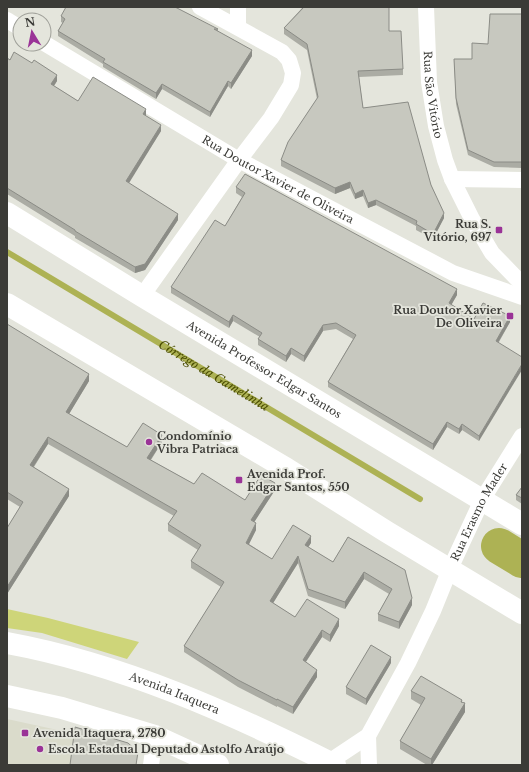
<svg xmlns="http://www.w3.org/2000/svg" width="529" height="772" font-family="'Libre Baskerville',serif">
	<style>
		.built { fill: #dadbcb }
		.green { fill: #ced579 }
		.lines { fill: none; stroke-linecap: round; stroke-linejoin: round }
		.stream { stroke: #adb254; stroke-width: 6 }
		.river { stroke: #adb254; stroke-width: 36 }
		.street { stroke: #fff; stroke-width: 16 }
		.secondary { stroke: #fff; stroke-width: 22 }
		.primary { stroke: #fff; stroke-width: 22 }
		.wall { fill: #abaca4 }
		.shaded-wall { fill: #8b8c86 }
		.building { fill: #c7c8bf; stroke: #8b8c86 }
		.poi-dot { fill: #9a3397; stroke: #e4e5dc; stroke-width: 1.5 }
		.labels { text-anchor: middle; stroke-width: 3.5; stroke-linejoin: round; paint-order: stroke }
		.street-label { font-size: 11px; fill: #3b3b37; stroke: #e4e5dc }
		.poi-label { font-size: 11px; font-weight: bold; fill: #3b3b37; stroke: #e4e5dc; text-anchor: start }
		.water-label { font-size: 12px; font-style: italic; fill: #494c00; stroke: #e4e5dc }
	</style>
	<rect width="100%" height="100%" fill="#e4e5dc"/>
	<!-- built -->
	<path class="built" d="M7,719l69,15 -4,31h-65z"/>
	<!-- green -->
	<path class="green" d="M7,609l41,9 91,24 -12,17 -85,-26 -35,-5z"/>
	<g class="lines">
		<!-- stream -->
		<path class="stream" id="s1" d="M7,252l413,247"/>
		<!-- river -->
		<path class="river" d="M499,546l23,14"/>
		<!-- street -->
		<g class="street">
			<path d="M238,7v20"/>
			<path id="s2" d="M426,7l3,75 7,44 9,34 7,19 20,40 20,34 30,31"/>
			<path d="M7,20l13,8"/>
			<path id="s3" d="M44,43l195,117 83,44 131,69 69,24"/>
			<path d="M452,179l70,1"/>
			<path d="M142,296l97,-136 32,-42 20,-33 2,-12 -4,-13 -7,-8 -82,-45"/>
			<path d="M368,736l1,29"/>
			<path id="s4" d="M329,762l39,-26 40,-73 25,-52 17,-42 32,-69 40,-64"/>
			<path d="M151,765l4,-29"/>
		</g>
		<!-- secondary -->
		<g class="secondary">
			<path id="s5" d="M7,213l135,83 380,228"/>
			<path d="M7,304l280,165 100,63 135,81"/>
		</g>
		<!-- primary -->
		<g class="primary">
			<path id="s6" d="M7,643c115,21 224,70 328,122"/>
			<path d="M7,696l55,12 93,28 63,29"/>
		</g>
	</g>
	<!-- wall -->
	<g class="wall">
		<path d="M269,7h120v24l14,38v6l-44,2 4,31 68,77 13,33 -11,21 -17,-9v-4l-40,-21 -8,3 -5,-12 -8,3 -5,-11 -15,6 -54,-28v-6l36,-61 -10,-49 -23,-16v-6l18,-20h-33z"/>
		<path d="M522,14v154l-28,-1 -26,-12 -12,-51 -2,-45h18l16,-15z"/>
		<path d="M61,16l157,13v3l34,24 -21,33 -3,-3 -18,31 -48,-28 -6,10 -53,-32v-3l-45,-28v-5l5,-8 -2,-1z"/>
		<path d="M7,58l50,23 -3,5 24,15 68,14v1l15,15 -33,52 50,37 -33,50 -10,3 -60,-35v-2l-68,-42z"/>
		<path d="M236,187l221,108 -6,10 23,14 36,3 -11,20 -20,99 -17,-11 -3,4 -12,-7 -14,23 -105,-63v-5l25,-43 -17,-10 -13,2 -19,31 -13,-8 -5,8 -28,-17v-6l2,-2 -27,-16 -4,7 -58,-35v-6l54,-61 17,-29 -6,-4z"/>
		<path d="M7,324l82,57 -20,33 58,33 35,-5 -11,18 43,24 51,16 30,-10 -21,32 2,8 -7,14 23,15 39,-16 -3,4 25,15 15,-25 64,68 -13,24 -21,-8v-7l11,-20 -25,-15 -19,30 -37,-13 -10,-33 -25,40 22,14 44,9 -9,16 -8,-5 -16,25 11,15 -24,37 -16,-8v1l-39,-20 -54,-35v-6l37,-59 -30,-19v-7l7,-11 -30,-19v-7l6,-8 -126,-72 -14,23 35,29 -62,98v-66l13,-21 -13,-8z"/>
		<path d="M522,487v17l-6,-4v-5z"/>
		<path d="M391,663l-25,42 -20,-11v-7z"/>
		<path d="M411,691l51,11 3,10 -33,53h-5l-27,-16v-8l21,-36 -10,-6z"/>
	</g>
	<!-- shaded-wall -->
	<g class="shaded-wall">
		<path d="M252,50v6l-21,33v-6z"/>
		<path d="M57,75v6l-6,9v-6z"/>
		<path d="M228,81v5l-18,31v-5z"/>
		<path d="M162,84v5l-6,10v-6z"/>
		<path d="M146,109v6l-3,5v-6z"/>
		<path d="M161,125v6l-35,57v-7z"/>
		<path d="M350,182v6l-15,6v-6z"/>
		<path d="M363,190v6l-8,3v-5z"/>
		<path d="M376,200v5l-8,3v-5z"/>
		<path d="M444,213v5l-11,21v-5z"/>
		<path d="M178,214v6l-33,50 -10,3v-6z"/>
		<path d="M457,289v6l-8,14v-6z"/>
		<path d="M233,315v6l-4,7v-6z"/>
		<path d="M510,316v6l-14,24v-5z"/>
		<path d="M323,325v6l-19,31v-6z"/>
		<path d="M291,348v6l-5,8v-6z"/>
		<path d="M522,364v6l-43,71v-5z"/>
		<path d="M89,374v7l-23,38v-7z"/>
		<path d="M447,422v5l-14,23v-6z"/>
		<path d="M462,424v6l-3,4v-5z"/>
		<path d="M162,435v7l-15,23v-7z"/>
		<path d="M48,437v7l-18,28v-7z"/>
		<path d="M275,483v7l-24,37v-7z"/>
		<path d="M69,489v7l-62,98v-7z"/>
		<path d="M256,523v7l-10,20v-7z"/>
		<path d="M311,536v7l-6,9v-7z"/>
		<path d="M298,556v7l-28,45v-7z"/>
		<path d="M364,572v7l-19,30v-7z"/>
		<path d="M412,598v7l-13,24v-7z"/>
		<path d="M339,619v7l-9,16v-7z"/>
		<path d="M322,630v7l-19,29v-6z"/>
		<path d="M391,657v6l-25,42v-6z"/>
		<path d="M317,670v7l-24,37v-7z"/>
		<path d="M462,700v7l3,-4v9l-33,53h-1v-6z"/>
	</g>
	<!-- building -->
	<g class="building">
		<path d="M66,7h109l43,22h-4l38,21 -21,33 -3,-2 -18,31 -48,-28 -6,9 -53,-31 2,-3 -47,-28 7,-12 -4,-3z"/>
		<path d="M304,7h85v24h12l2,38 -45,2 5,37 45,-6 23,83 13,28 -11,21 -17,-10 1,-3 -41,-21 -8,3 -5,-13 -8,4 -5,-12 -15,6 -54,-28 7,-18 30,-45 -11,-53 -23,-16z"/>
		<path d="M490,14h32v148h-28l-26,-12 -12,-52 -2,-39h18v-16l16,1z"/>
		<path d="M14,52l18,11 2,-3 23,15 -6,9 27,17 15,-24 53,32 -3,5 18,11 -35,56 52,33 -33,50 -10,3 -60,-36v-1l-68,-42v-130l3,2z"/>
		<path d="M245,174l212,115 -8,14 25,16 9,-16 27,13 -14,25 26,16v7l-43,72 -17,-12 -3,5 -12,-7 -14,22 -105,-62 28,-47 -20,-12 -13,2 -19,31 -13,-8 -5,8 -28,-17 4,-6 -29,-18 -4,7 -58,-35 44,-67 10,6 20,-33 -9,-6z"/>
		<path d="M7,324l82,50 -23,38 61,35 16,-24 19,12 -15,23 47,26 8,-11 43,27 16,-25 14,8 -24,37 5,3 -10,20 26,16 21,-34 18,11 -6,9 28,17 15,-25 57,33 7,28 -13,24 -21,-8 14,-25 -28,-17 -19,30 -37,-13 -10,-33 -28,45 25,16 12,-18 32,20 -9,16 -8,-5 -19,30 14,10 -24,37 -16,-8v1l-39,-20 -54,-34 40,-64 -33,-21 10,-16 -33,-21 9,-13 -129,-74 -18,28 39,24 -62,98v-59l16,-26 -16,-10z"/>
		<path d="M522,487v11l-6,-3z"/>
		<path d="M371,645l20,12 -25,42 -20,-12z"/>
		<path d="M421,676l41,24 -1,2 4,1 -34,56 -31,-18 25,-43 -14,-7z"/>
		<path d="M75,727l53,16 10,9 -2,13h-66z"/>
	</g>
	<!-- markers -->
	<g class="poi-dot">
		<rect x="495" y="226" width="8" height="8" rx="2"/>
		<rect x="506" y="312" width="8" height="8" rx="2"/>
		<circle cx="149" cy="442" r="4"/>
		<rect x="235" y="476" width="8" height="8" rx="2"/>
		<rect x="21" y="729" width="8" height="8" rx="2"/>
		<circle cx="40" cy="749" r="4"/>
	</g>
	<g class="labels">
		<!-- street labels -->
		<g class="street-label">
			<text dy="4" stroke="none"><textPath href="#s2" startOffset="88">Rua São Vitório</textPath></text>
			<text dy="4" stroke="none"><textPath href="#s3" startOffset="271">Rua Doutor Xavier de Oliveira</textPath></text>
			<text dy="4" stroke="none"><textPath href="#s5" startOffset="301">Avenida Professor Edgar Santos</textPath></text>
			<text dy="4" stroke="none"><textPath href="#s4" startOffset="297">Rua Erasmo Mader</textPath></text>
			<text dy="4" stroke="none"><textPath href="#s6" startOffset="175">Avenida Itaquera</textPath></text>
		</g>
		<!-- poi labels -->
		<g class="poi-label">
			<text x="491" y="228" text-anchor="end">Rua S.<tspan x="491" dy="13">Vitório, 697</tspan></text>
			<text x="502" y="314" text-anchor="end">Rua Doutor Xavier<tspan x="502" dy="13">De Oliveira</tspan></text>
			<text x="157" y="440">Condomínio<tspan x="157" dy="13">Vibra Patriaca</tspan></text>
			<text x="247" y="478">Avenida Prof.<tspan x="247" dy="13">Edgar Santos, 550</tspan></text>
			<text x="33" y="737">Avenida Itaquera, 2780</text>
			<text x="48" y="753">Escola Estadual Deputado Astolfo Araújo</text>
		</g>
		<!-- water labels -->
		<g class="water-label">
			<text dy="4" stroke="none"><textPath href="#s1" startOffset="241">Córrego da Gamelinha</textPath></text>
		</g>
	</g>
	<!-- border -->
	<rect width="529" height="772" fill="none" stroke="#3b3b37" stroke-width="16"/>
	<!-- north arrow -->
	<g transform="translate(32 32) rotate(350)"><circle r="19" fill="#e4e5dc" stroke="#a0a19a"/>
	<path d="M0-3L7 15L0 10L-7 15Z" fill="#9a3397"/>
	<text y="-6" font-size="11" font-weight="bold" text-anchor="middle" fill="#3b3b37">N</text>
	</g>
</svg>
